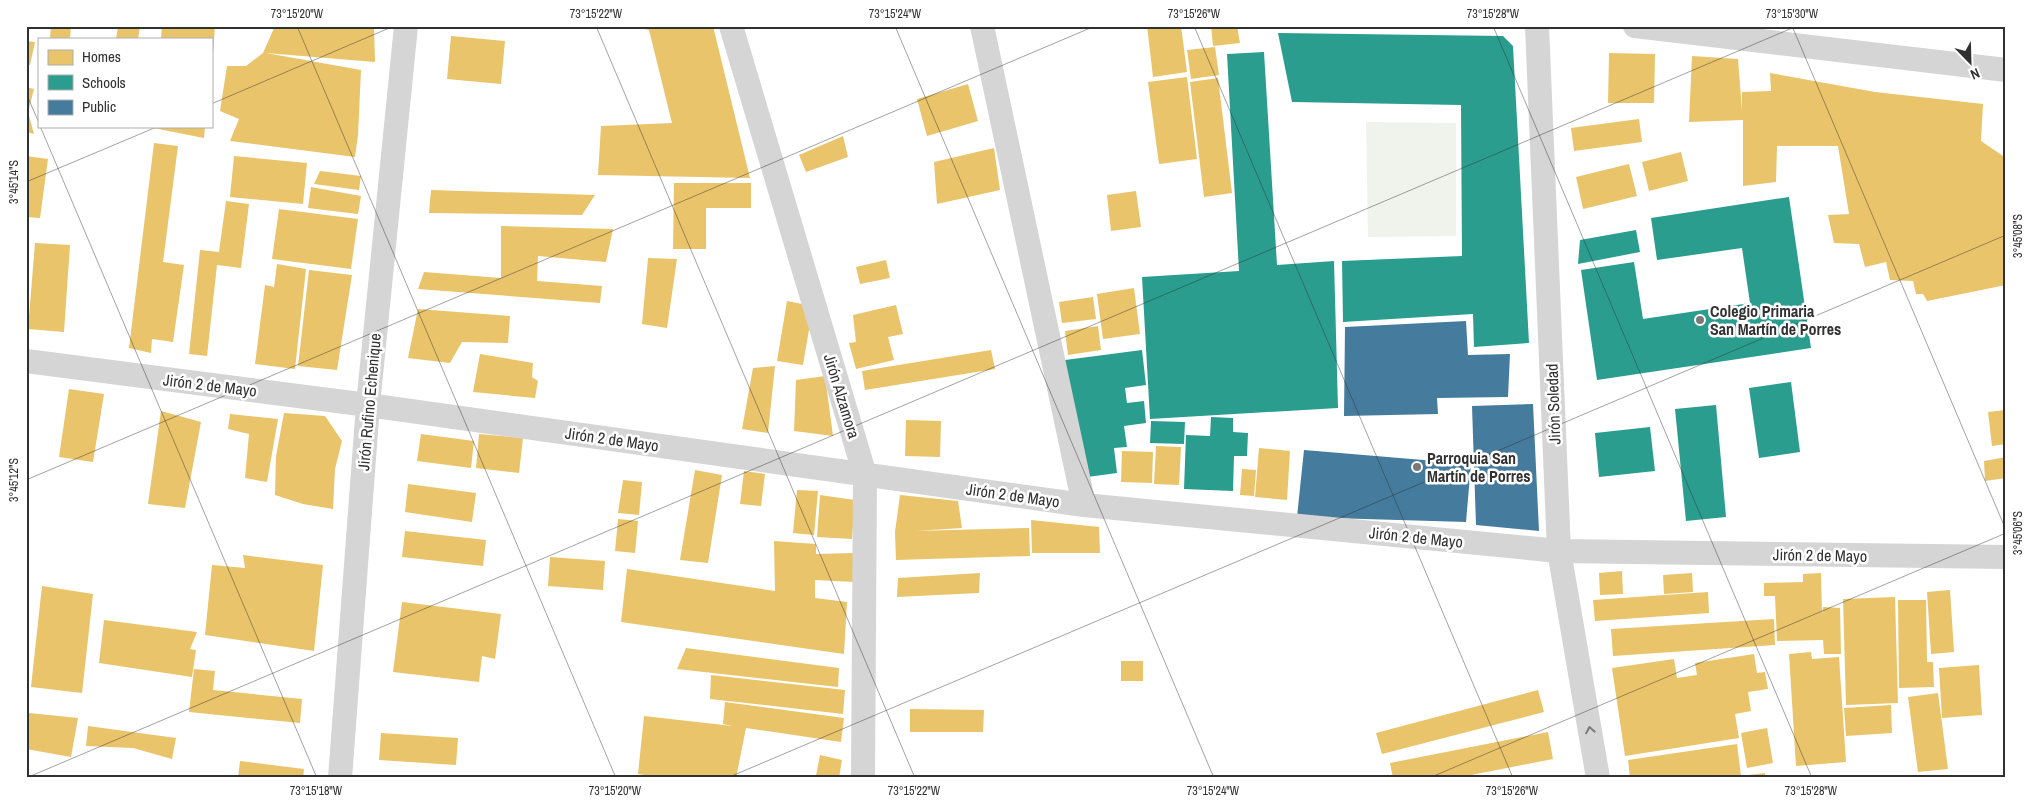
<svg xmlns="http://www.w3.org/2000/svg" width="2032" height="804" font-family="'Archivo Narrow',sans-serif">
	<style>
		.green { fill: #f0f3ec }
		.homes { fill: #e9c46a }
		.schools { fill: #2a9d8f }
		.public { fill: #457b9d }
		.lines { fill: none; stroke-linecap: round; stroke-linejoin: round }
		.minor { stroke: #d5d5d5; stroke-width: 24 }
		.oneway { stroke: #7b7b7b }
		.ticks { fill: none; stroke: #313131; stroke-width: 1; stroke-opacity: 0.45 }
		.poi-dot { fill: #797979; stroke: #fff; stroke-width: 2 }
		.labels { text-anchor: middle; stroke-width: 5; stroke-linejoin: round; paint-order: stroke }
		.poi-label { font-size: 16px; font-weight: bold; fill: #313131; stroke: #fff; text-anchor: start }
		.street-label { font-size: 16px; fill: #313131; stroke: #fff }
		.neatline { fill: none; stroke: #313131; stroke-width: 2 }
		.ticks-label { font-size: 12px; text-anchor: middle; fill: #313131 }
	</style>
	<rect width="100%" height="100%" fill="#fff"/>
	<!-- green -->
	<path class="green" d="M1366,122l90,1v113l-88,1z"/>
	<!-- homes -->
	<g class="homes">
		<path d="M51,26h20l-1,13h-20z"/>
		<path d="M118,26h22l-2,13h-22z"/>
		<path d="M162,26h53l-2,28 -2,-15h-50z"/>
		<path d="M275,26h99l1,36 -109,-9 95,17 -3,65 -3,22 -125,-16 9,-22 -19,-8 7,-45h19l17,-13z"/>
		<path d="M631,26h82l37,152 -152,-3 3,-49 71,-3 -23,-93z"/>
		<path d="M1147,26h34l6,46 -34,5z"/>
		<path d="M1211,26h26l3,17 -27,3z"/>
		<path d="M451,36l54,5 -4,43 -54,-5z"/>
		<path d="M26,41l9,1 -5,23 -4,-1z"/>
		<path d="M1215,47l4,28 -28,4 -4,-29z"/>
		<path d="M1609,53l46,1 -1,49h-46z"/>
		<path d="M1692,56l46,3 4,52v-19l29,-1 -1,-18 105,19 108,12 -2,37 25,17v127l-79,16 -4,-7h-7l-3,-13 -23,-1 -4,-18 -21,5 -6,-23 -25,-1 -6,-28 21,-1 -11,-68h-61l-1,36 -33,4v-66l-54,2z"/>
		<path d="M1187,77l10,82 -38,5 -11,-82z"/>
		<path d="M1218,78l14,115 -28,4 -14,-115z"/>
		<path d="M968,84l10,37 -51,15 -10,-37z"/>
		<path d="M26,87l8,2 -6,23 6,22 -8,-2z"/>
		<path d="M1639,119l3,23 -68,9 -3,-23z"/>
		<path d="M148,126h57l-1,12 -56,-11z"/>
		<path d="M843,136l5,21 -42,15 -7,-17z"/>
		<path d="M154,143l24,3 -15,116 21,3 -11,77 -21,-3 -1,14 -22,-5z"/>
		<path d="M994,148l6,42 -63,14 -3,-42z"/>
		<path d="M1681,152l7,29 -39,10 -7,-29z"/>
		<path d="M26,156l22,3 -8,59 -14,-1z"/>
		<path d="M234,156l73,7 -4,41 -73,-7z"/>
		<path d="M1629,164l8,32 -54,13 -7,-32z"/>
		<path d="M320,171l41,5 -2,14 -45,-6z"/>
		<path d="M674,183h77v25h-45v41h-33z"/>
		<path d="M311,187l50,9 -3,18 -50,-6z"/>
		<path d="M431,190l164,5 -13,20 -153,-2z"/>
		<path d="M1136,191l5,36 -30,4 -4,-36z"/>
		<path d="M226,201l23,3 -8,64 -24,-3 -10,91 -18,-2 11,-104 19,2z"/>
		<path d="M279,209l79,10 -7,50 -79,-10z"/>
		<path d="M501,226l112,3 -7,33 -68,-6 -1,25 65,5 -2,17 -182,-14 6,-17 77,6z"/>
		<path d="M35,243l35,2 -6,87 -36,-3z"/>
		<path d="M648,258l29,1 -10,69 -25,-4z"/>
		<path d="M886,260l4,18 -30,6 -4,-17z"/>
		<path d="M277,264l29,5 -11,100 -40,-5 10,-79 9,2z"/>
		<path d="M309,270l43,5 -15,95 -39,-4z"/>
		<path d="M1134,288l6,46 -37,5 -6,-45z"/>
		<path d="M1093,297l3,22 -34,4 -3,-21z"/>
		<path d="M787,301l26,5 -10,59 -26,-4z"/>
		<path d="M896,305l7,29 -15,3 6,23 -38,9 -7,-26 7,-1 -3,-27z"/>
		<path d="M418,309l92,7 -2,27 -46,-1 -12,21 -42,-5z"/>
		<path d="M1098,326l3,24 -33,5 -3,-24z"/>
		<path d="M991,350l4,19 -130,21 -3,-19z"/>
		<path d="M480,354l53,9 -1,14 6,4 -3,17 -62,-6z"/>
		<path d="M775,366l-7,67 -26,-4 11,-61z"/>
		<path d="M825,376l8,60 -39,-5 2,-51z"/>
		<path d="M69,389l35,5 -11,68 -34,-5z"/>
		<path d="M2006,410v34l-14,2 -4,-34z"/>
		<path d="M161,411l40,11 -16,86 -37,-4z"/>
		<path d="M284,413l41,3 17,25 -7,28 -2,40 -30,-5 -28,-9 1,-39z"/>
		<path d="M230,414l48,5 -11,63 -22,-4 4,-44 -21,-5z"/>
		<path d="M906,420l35,1 -1,36 -35,-1z"/>
		<path d="M421,434l53,7 -3,27 -54,-7z"/>
		<path d="M479,434l44,4 -4,35 -43,-5z"/>
		<path d="M1156,446l25,1 -2,38 -25,-1z"/>
		<path d="M1259,448l31,3 -3,49 -32,-3z"/>
		<path d="M1122,451l31,1 -1,31 -31,-1z"/>
		<path d="M2006,457v21l-21,3 -1,-20z"/>
		<path d="M1242,469l14,1 -2,26 -14,-1z"/>
		<path d="M695,470l27,5 -14,88 -28,-3z"/>
		<path d="M744,471l21,3 -4,32 -21,-2z"/>
		<path d="M623,480l19,2 -3,33 -21,-2z"/>
		<path d="M408,484l68,9 -4,29 -67,-10z"/>
		<path d="M797,490l21,1 -4,44 -21,-2z"/>
		<path d="M820,495l35,5 -3,39 -35,-2z"/>
		<path d="M900,495l58,6 4,27 -46,3 113,-3 1,28 -134,4 -1,-28z"/>
		<path d="M618,519l20,2 -3,32 -20,-2z"/>
		<path d="M1031,520l68,7 1,26h-68z"/>
		<path d="M405,531l81,9 -3,26 -81,-9z"/>
		<path d="M774,541l42,3v10l37,-1 1,29 -39,-2v18l32,4 -3,52 -223,-32 6,-53 148,22z"/>
		<path d="M243,555l80,10 -9,86 -109,-16 7,-70 33,3z"/>
		<path d="M550,557l55,4 -2,29 -55,-4z"/>
		<path d="M1622,571l1,23 -23,1 -1,-22z"/>
		<path d="M980,573l-1,20 -82,4 1,-19z"/>
		<path d="M1692,573l1,19 -29,2 -1,-19z"/>
		<path d="M1821,573l1,41 1,-7 17,1 1,46h-17l-1,-14 -46,1 -2,-45h-11v-13l39,-1v-8z"/>
		<path d="M42,586l51,8 -11,99 -51,-6z"/>
		<path d="M1950,590l4,62 -23,2 -4,-62z"/>
		<path d="M1708,592l1,21 -114,8 -2,-21z"/>
		<path d="M1895,597l3,106 -52,2 -3,-106z"/>
		<path d="M1898,600h28l1,62h6l1,25 -35,1z"/>
		<path d="M402,602l99,12 -6,45 -13,-3 -3,26 -86,-10z"/>
		<path d="M1774,619l1,26 -162,11 -2,-27z"/>
		<path d="M104,620l93,12 -7,17 6,1 -4,27 -93,-14z"/>
		<path d="M686,648l153,20 -1,19 -161,-18z"/>
		<path d="M1811,652l1,7 27,-2 7,105 -50,4 -7,-112z"/>
		<path d="M1754,654l3,19 8,-1 3,17 -20,3 3,19 -16,3 4,24 -114,18 -13,-88 62,-9 3,19 20,-3 -2,-12z"/>
		<rect x="1121" y="661" width="22" height="20"/>
		<path d="M1979,665l3,50 -40,3 -3,-50z"/>
		<path d="M194,669l21,2 -2,19 89,9 -2,24 -111,-11z"/>
		<path d="M711,675l134,15 -2,24 -133,-15z"/>
		<path d="M1538,690l6,22 -162,42 -6,-21z"/>
		<path d="M1938,693l10,76 -30,3 -10,-75z"/>
		<path d="M725,702l119,16 -3,24 -95,-14 -10,50h-73l-25,-4 6,-58 88,10 -9,-2z"/>
		<path d="M1891,705l1,28 -46,3 -2,-28z"/>
		<path d="M910,709l74,1 -1,22h-73z"/>
		<path d="M29,713l49,5 -7,39 -45,-8z"/>
		<path d="M88,726l88,12 -4,21 -39,-11 -47,-2z"/>
		<path d="M1767,728l6,35 -26,5 -6,-35z"/>
		<path d="M1548,732l5,27 -97,19h-63l-3,-15z"/>
		<path d="M381,733l77,5 -2,27 -77,-5z"/>
		<path d="M1737,744l4,32 24,-3v5h-135l-2,-18z"/>
		<path d="M820,755l22,5 -3,18 -23,-2z"/>
		<path d="M240,761l64,8 -1,9h-65z"/>
	</g>
	<!-- schools -->
	<g class="schools">
		<path d="M1278,33l225,3 10,10 16,297 -55,4 -1,-33 -130,8 -1,-61 120,-5 -1,-151 -169,-3z"/>
		<path d="M1264,52l13,213 57,-4 4,147 -188,11 -8,-142 97,-6 -12,-217z"/>
		<path d="M1789,197l22,151 -214,32 -16,-110 53,-8 9,57 107,-16 -8,-55 -85,12 -6,-42z"/>
		<path d="M1636,230l4,22 -62,12 2,-24z"/>
		<path d="M1142,350l4,35 -21,3 2,15 17,-2 2,22 -22,3 3,21 -13,1 3,25 -37,5 -15,-118z"/>
		<path d="M1791,382l9,70 -41,6 -10,-70z"/>
		<path d="M1716,405l10,112 -40,4 -11,-112z"/>
		<path d="M1211,417l22,1v14l15,1 -1,23h-13l-1,35 -49,-2 2,-54 24,1z"/>
		<path d="M1151,421l34,1 -1,22 -34,-1z"/>
		<path d="M1650,427l5,44 -56,6 -4,-44z"/>
	</g>
	<!-- public -->
	<g class="public">
		<path d="M1466,321l2,34 42,-1 -2,43 -71,1 1,16 -94,2 1,-89z"/>
		<path d="M1533,404l6,127 -63,-6 -4,-119z"/>
		<path d="M1304,450l167,14 -5,58 -169,-5z"/>
	</g>
	<g class="lines">
		<!-- minor -->
		<g class="minor">
			<path d="M731,26l134,449 -2,303"/>
			<path d="M982,26l102,479"/>
			<path d="M1537,26l22,525 39,227"/>
			<path d="M1635,26l371,44"/>
			<path d="M26,361l342,44 716,100 475,46 447,6"/>
			<path d="M340,778l28,-373 38,-379"/>
		</g>
	</g>
	<!-- one-way arrows -->
	<defs><path id="oneway-chevron" d="M-2-3.5L2.5 0L-2 3.5" fill="none" stroke-width="1.6" stroke-linecap="round" stroke-linejoin="round" transform="scale(1.25)"/></defs>
	<use class="oneway" href="#oneway-chevron" transform="translate(1590 730) rotate(-100)"/>
	<!-- ticks -->
	<path class="ticks" d="M297,26l319,752M596,26l319,752M895,26l319,752M1194,26l319,752M1493,26l319,752M1792,26l214,504M26,93l13,30M211,104l183,-78M40,126l277,652M26,182l133,-56M26,480l1069,-454M26,778l1771,-752M727,778l1279,-543M1429,778l577,-245"/>
	<!-- markers -->
	<g class="poi-dot">
		<circle cx="1700" cy="320" r="5"/>
		<circle cx="1417" cy="467" r="5"/>
	</g>
	<g class="labels">
		<!-- poi labels -->
		<g class="poi-label">
			<text x="1710" y="317">Colegio Primaria<tspan x="1710" dy="18">San Martín de Porres</tspan></text>
			<text x="1427" y="464">Parroquia San<tspan x="1427" dy="18">Martín de Porres</tspan></text>
		</g>
		<!-- street labels -->
		<g class="street-label">
			<text transform="translate(210 385) rotate(7)" y="6">Jirón 2 de Mayo</text>
			<text transform="translate(842 396) rotate(73)" y="6">Jirón Alzamora</text>
			<text transform="translate(369 402) rotate(-85)" y="6">Jirón Rufino Echenique</text>
			<text transform="translate(1553 404) rotate(-92)" y="6">Jirón Soledad</text>
			<text transform="translate(612 439) rotate(8)" y="6">Jirón 2 de Mayo</text>
			<text transform="translate(1013 495) rotate(8)" y="6">Jirón 2 de Mayo</text>
			<text transform="translate(1416 537) rotate(6)" y="6">Jirón 2 de Mayo</text>
			<text transform="translate(1820 555) rotate(1)" y="6">Jirón 2 de Mayo</text>
		</g>
	</g>
	<!-- border -->
	<rect width="2032" height="804" fill="none" stroke="#ffffff" stroke-width="55"/>
	<!-- legend -->
	<rect x="38" y="38" width="175" height="90" fill="#ffffff" stroke="#adadad"/>
	<rect x="48" y="50" width="25" height="15" fill="#e9c46a" stroke="#adadad"/>
	<text x="82" y="62" font-size="15" fill="#313131">Homes</text>
	<rect x="48" y="75" width="25" height="15" fill="#2a9d8f" stroke="#adadad"/>
	<text x="82" y="88" font-size="15" fill="#313131">Schools</text>
	<rect x="48" y="100" width="25" height="15" fill="#457b9d" stroke="#adadad"/>
	<text x="82" y="112" font-size="15" fill="#313131">Public</text>
	<!-- north arrow -->
	<g transform="translate(1970 62) rotate(157)" stroke="#ffffff" stroke-width="4" paint-order="stroke">
	<path d="M0-4L9 19L0 12L-9 19Z" fill="#313131"/>
	<text y="-8" font-size="14" font-weight="bold" text-anchor="middle" fill="#313131">N</text>
	</g>
	<rect x="28" y="28" width="1976" height="748" class="neatline"/>
	<g class="ticks-label">
		<text x="297" y="18">73°15'20"W</text>
		<text x="596" y="18">73°15'22"W</text>
		<text x="895" y="18">73°15'24"W</text>
		<text x="1194" y="18">73°15'26"W</text>
		<text x="1493" y="18">73°15'28"W</text>
		<text x="1792" y="18">73°15'30"W</text>
		<text transform="translate(14 182) rotate(-90)" y="4">3°45'14"S</text>
		<text transform="translate(2018 236) rotate(-90)" y="4">3°45'08"S</text>
		<text transform="translate(14 480) rotate(-90)" y="4">3°45'12"S</text>
		<text transform="translate(2018 533) rotate(-90)" y="4">3°45'06"S</text>
		<text x="316" y="795">73°15'18"W</text>
		<text x="615" y="795">73°15'20"W</text>
		<text x="914" y="795">73°15'22"W</text>
		<text x="1213" y="795">73°15'24"W</text>
		<text x="1512" y="795">73°15'26"W</text>
		<text x="1811" y="795">73°15'28"W</text>
	</g>
</svg>
